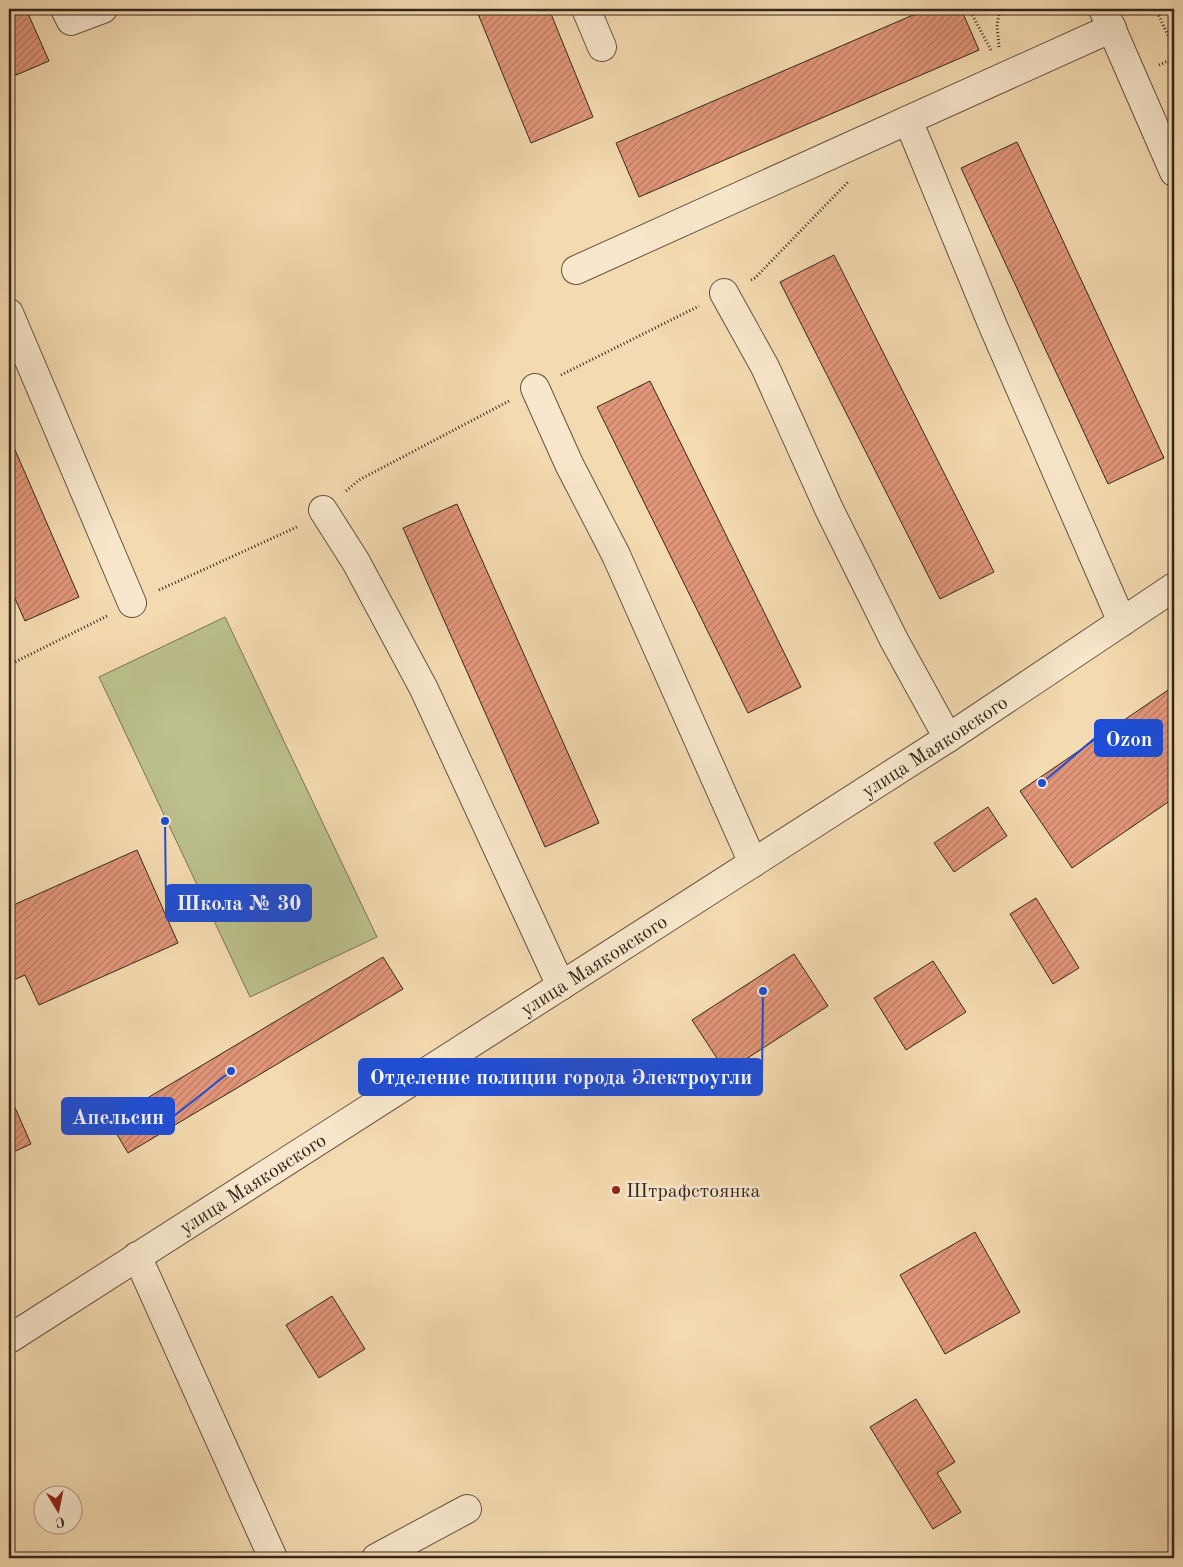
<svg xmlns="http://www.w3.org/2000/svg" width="1183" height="1567" font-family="'Old Standard TT',serif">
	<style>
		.pitch { fill: #bbc08c; stroke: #787355 }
		.building { fill: url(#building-hatch); stroke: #34261e }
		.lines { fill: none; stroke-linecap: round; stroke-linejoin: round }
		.minor-casing { stroke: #645342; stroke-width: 30 }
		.path { stroke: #34261e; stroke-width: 3; stroke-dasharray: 1 2.5; stroke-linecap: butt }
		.minor { stroke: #f8e7cc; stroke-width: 28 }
		.poi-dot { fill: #8f2418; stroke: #f8e7cc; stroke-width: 2 }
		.labels { text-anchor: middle; stroke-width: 5; stroke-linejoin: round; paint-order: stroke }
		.street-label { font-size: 20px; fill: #34261e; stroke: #f8e7cc }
		.poi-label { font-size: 20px; fill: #34261e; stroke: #f8e7cc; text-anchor: start }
		.leader { fill: none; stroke: #1d4ed8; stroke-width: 2 }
		.callout-dot { fill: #1d4ed8; stroke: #f8e7cc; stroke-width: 2 }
		.callout { fill: #1d4ed8; stroke: #1d4ed8; stroke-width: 2 }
		.callout-label { font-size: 21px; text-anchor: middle; font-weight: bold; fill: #fff }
	</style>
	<defs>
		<pattern id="building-hatch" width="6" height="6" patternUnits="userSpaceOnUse" patternTransform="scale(1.25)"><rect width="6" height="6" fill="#e29679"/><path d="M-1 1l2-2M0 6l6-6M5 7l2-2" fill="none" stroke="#b87a63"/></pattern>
	</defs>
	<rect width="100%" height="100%" fill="#f4dab0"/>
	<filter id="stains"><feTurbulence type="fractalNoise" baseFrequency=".004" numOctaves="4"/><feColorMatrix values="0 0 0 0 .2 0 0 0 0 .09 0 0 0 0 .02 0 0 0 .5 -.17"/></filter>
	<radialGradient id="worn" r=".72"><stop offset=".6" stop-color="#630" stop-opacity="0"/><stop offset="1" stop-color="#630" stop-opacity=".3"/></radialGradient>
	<!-- pitch -->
	<path class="pitch" d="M225,617l152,320 -127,60 -151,-320z"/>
	<!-- building -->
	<g class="building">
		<path d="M9,9h17l23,52 -40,17z"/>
		<path d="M476,9h73l44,108 -62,26z"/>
		<path d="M927,9h34l18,41 -340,147 -23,-54z"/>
		<path d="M1166,9h8v17z"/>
		<path d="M1017,142l147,316 -56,26 -147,-316z"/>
		<path d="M834,255l160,317 -54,27 -160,-317z"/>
		<path d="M650,381l151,306 -53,26 -151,-306z"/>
		<path d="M9,436l70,161 -54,24 -16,-36z"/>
		<path d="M457,504l142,319 -54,24 -142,-319z"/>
		<path d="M1174,686v112l-102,70 -52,-77z"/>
		<path d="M988,807l19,29 -53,36 -20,-29z"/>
		<path d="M137,850l41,93 -139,62 -14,-30 -16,7v-39l3,-1 -3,-7v-28z"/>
		<path d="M1036,898l43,70 -26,16 -43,-70z"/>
		<path d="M794,954l34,52 -102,66 -34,-52z"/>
		<path d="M383,957l20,32 -275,164 -19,-32z"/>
		<path d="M933,961l33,51 -60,38 -32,-52z"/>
		<path d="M9,1094l22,50 -22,10z"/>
		<path d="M975,1232l45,80 -75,42 -45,-79z"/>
		<path d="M332,1296l33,53 -46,29 -33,-53z"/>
		<path d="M916,1399l39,63 -18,11 24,39 -28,17 -63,-102z"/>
	</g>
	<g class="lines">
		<!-- minor casing -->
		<g class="minor-casing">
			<g id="minor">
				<path d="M65,9l6,12 32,-12"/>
				<path d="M586,9l16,38"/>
				<path d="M1103,9l71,163"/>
				<path d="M908,120l85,206 129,296"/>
				<path d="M576,270l536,-242"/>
				<path d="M724,293l41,74 64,142 65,131 54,98"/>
				<path d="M9,313l123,290"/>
				<path d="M535,388l34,76 47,91 137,308"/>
				<path d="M323,510l33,52 68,127 137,297"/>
				<path d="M137,1256l136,302"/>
				<path id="s1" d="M9,1339l939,-601 226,-151"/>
				<path d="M376,1558l91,-49"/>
			</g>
		</g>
		<!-- path -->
		<g class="path">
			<path d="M969,9l22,41"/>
			<path d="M1156,9l18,40"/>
			<path d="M999,47l-2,-22 3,-16"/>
			<path d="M1159,65l15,-7"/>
			<path d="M751,280l4,-2 94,-97"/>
			<path d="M561,375l138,-69"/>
			<path d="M346,491l13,-11 150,-79"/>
			<path d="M159,590l140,-64"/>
			<path d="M9,665l98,-49"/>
		</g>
		<!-- minor -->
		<use href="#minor" class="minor"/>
	</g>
	<!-- markers -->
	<circle class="poi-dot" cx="616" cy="1190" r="5"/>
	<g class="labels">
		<!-- street labels -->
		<g class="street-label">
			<text dy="7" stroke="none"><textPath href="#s1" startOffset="1099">улица Маяковского</textPath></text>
			<text dy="7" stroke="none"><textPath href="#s1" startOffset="694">улица Маяковского</textPath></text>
			<text dy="7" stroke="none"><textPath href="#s1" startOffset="289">улица Маяковского</textPath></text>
		</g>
		<!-- poi labels -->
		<g class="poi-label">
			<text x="626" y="1197">Штрафстоянка</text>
		</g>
	</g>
	<!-- callouts -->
	<path class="leader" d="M1042 783L1095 738M165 821L166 903M763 991L762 1077M231 1071L174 1116"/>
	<g class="callout-dot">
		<circle cx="1042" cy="783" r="5"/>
		<circle cx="165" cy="821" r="5"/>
		<circle cx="763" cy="991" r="5"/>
		<circle cx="231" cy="1071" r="5"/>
	</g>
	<g class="callout">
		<rect x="1095" y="720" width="67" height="36" rx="5"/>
		<rect x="166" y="885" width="145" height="36" rx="5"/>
		<rect x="359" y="1059" width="403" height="36" rx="5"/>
		<rect x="62" y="1098" width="112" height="36" rx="5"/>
	</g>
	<g class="callout-label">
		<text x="1129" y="746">Ozon</text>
		<text x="239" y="910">Школа № 30</text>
		<text x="561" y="1084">Отделение полиции города Электроугли</text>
		<text x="118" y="1124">Апельсин</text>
	</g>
	<!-- margin -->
	<rect width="1183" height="1567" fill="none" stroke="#f4dab0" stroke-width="30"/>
	<rect x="10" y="10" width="1163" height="1547" fill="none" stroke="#34261e" stroke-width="2.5"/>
	<rect x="15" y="15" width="1153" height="1537" fill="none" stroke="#34261e"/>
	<!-- north arrow -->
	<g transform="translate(58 1510) rotate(170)"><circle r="24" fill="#f8e7cc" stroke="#aa9a86"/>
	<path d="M0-4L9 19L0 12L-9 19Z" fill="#8f2418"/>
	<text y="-8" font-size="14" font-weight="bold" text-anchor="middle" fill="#34261e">С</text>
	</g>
	<rect width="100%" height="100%" filter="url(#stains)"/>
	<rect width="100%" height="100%" fill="url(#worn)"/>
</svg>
